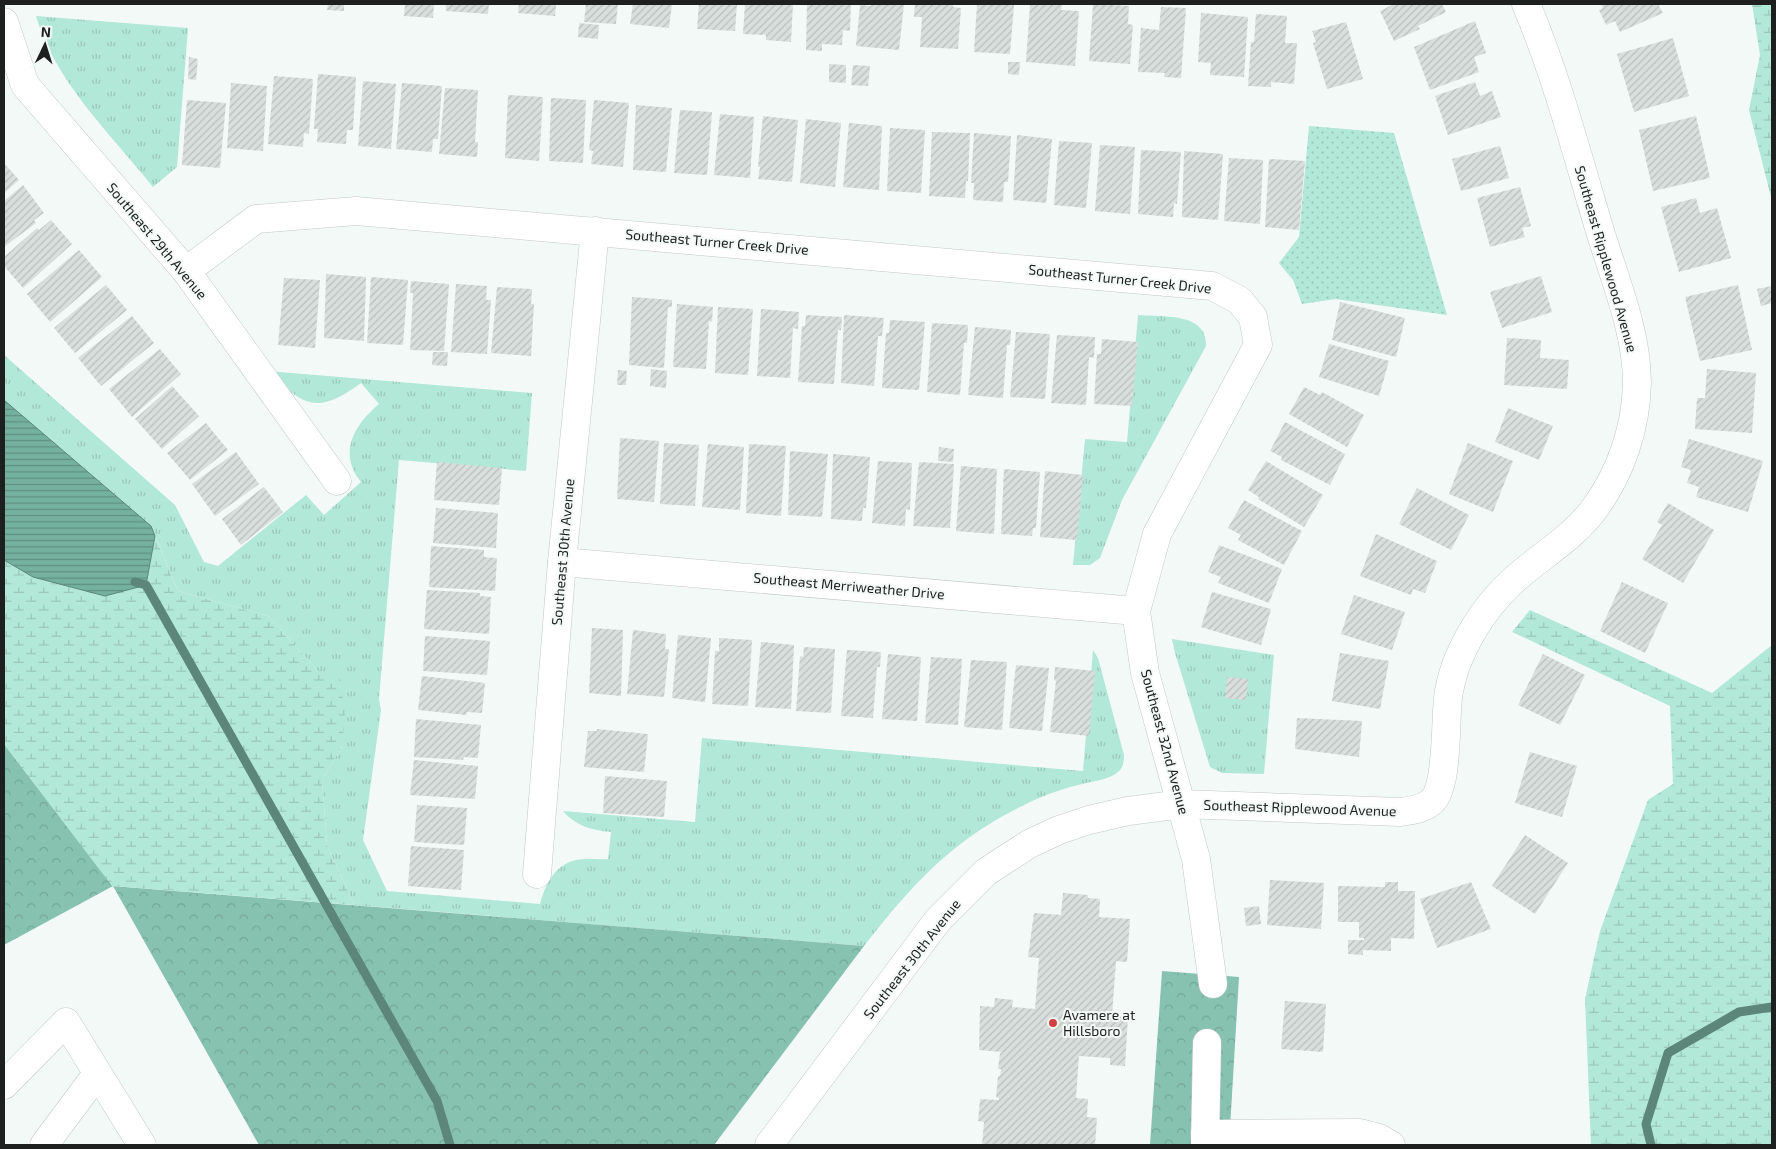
<svg xmlns="http://www.w3.org/2000/svg" width="1776" height="1149" font-family="'Exo 2',sans-serif">
	<style>
		.grass { fill: url(#grass-tufts) }
		.forest { fill: url(#forest-crowns) }
		.wetland { fill: url(#wetland-marsh) }
		.park { fill: url(#park-dots) }
		.water { fill: url(#water-rules); stroke: #5b8679 }
		.lines { fill: none; stroke-linecap: round; stroke-linejoin: round }
		.stream { stroke: #5b8679; stroke-width: 9 }
		.building { fill: url(#building-hatch) }
		.minor-casing { stroke: #c2c8c6; stroke-width: 29 }
		.minor { stroke: #fff; stroke-width: 28 }
		.poi-dot { fill: #d14144; stroke: #f3f9f7; stroke-width: 2 }
		.labels { text-anchor: middle; stroke-width: 4; stroke-linejoin: round; paint-order: stroke }
		.street-label { font-size: 14px; fill: #1d201f; stroke: #f3f9f7 }
		.poi-label { font-size: 14px; fill: #1d201f; stroke: #f3f9f7; text-anchor: start }
	</style>
	<defs>
		<pattern id="grass-tufts" width="24" height="20" patternUnits="userSpaceOnUse" patternTransform="scale(1.25)"><rect width="24" height="20" fill="#b2e8d7"/><path d="M3 7l-1-3M5 7V3M7 7l1-3M15 17l-1-3M17 17v-4M19 17l1-3" fill="none" stroke="#99c7b8"/></pattern>
		<pattern id="forest-crowns" width="20" height="18" patternUnits="userSpaceOnUse" patternTransform="scale(1.25)"><rect width="20" height="18" fill="#87c2b0"/><path d="M2 6a3 3 0 1 1 6 0M12 15a3 3 0 1 1 6 0" fill="none" stroke="#74a697"/></pattern>
		<pattern id="wetland-marsh" width="20" height="14" patternUnits="userSpaceOnUse" patternTransform="scale(1.25)"><rect width="20" height="14" fill="#b2e8d7"/><path d="M1 5h8M5 5V1M11 12h8M15 12V8" fill="none" stroke="#99c7b8"/></pattern>
		<pattern id="park-dots" width="8" height="8" patternUnits="userSpaceOnUse" patternTransform="scale(1.25)"><rect width="8" height="8" fill="#b2e8d7"/><path d="M2 2h.1M6 6h.1" fill="none" stroke="#99c7b8" stroke-width="1.8" stroke-linecap="round"/></pattern>
		<pattern id="water-rules" width="6" height="5" patternUnits="userSpaceOnUse" patternTransform="scale(1.25)"><rect width="6" height="5" fill="#75b19f"/><path d="M0 2.5h6" fill="none" stroke="#5f9081"/></pattern>
		<pattern id="building-hatch" width="6" height="6" patternUnits="userSpaceOnUse" patternTransform="scale(1.25)"><rect width="6" height="6" fill="#d9dfdd"/><path d="M-1 1l2-2M0 6l6-6M5 7l2-2" fill="none" stroke="#babfbd"/></pattern>
	</defs>
	<rect width="100%" height="100%" fill="#f3f9f7"/>
	<!-- grass -->
	<g class="grass">
		<path d="M36,16l152,12 -11,139 -24,20c-42,-53 -98,-105 -117,-171z"/>
		<path d="M1138,315c23,2 70,-3 68,31l-84,154 -22,58 -10,7h-17l12,-126 42,3z"/>
		<path d="M4,355l171,150 29,57 14,4 88,-71 18,20 37,-33c-24,-29 -6,-58 18,-78l-18,-21c-42,31 -57,25 -93,-12l264,22 -6,78 -127,-11 -20,239 2,11 -18,130 24,51 153,13c6,-23 18,-44 44,-45 8,-1 16,1 24,0l3,-27c-20,-2 -35,-6 -48,-21l132,11 7,-84 381,33 10,-121 5,8 26,97c0,7 -1,13 -6,17 -9,8 -25,9 -36,12 -18,4 -37,11 -54,19 -74,35 -114,79 -164,143l-510,-41 -27,-60 -5,-65 20,-34 -24,-75 -50,-55 -90,-25 -27,-65 -147,-126z"/>
		<path d="M1172,639l102,16 -10,119 -42,-1 -12,-6 -35,-114z"/>
	</g>
	<!-- forest -->
	<g class="forest">
		<path d="M4,744l109,142 751,60 -150,199h-455l-146,-259 -109,59z"/>
		<path d="M1162,971l77,6 -10,168h-79z"/>
	</g>
	<!-- wetland -->
	<g class="wetland">
		<path d="M1752,4h20v197l-23,-91 11,-55z"/>
		<path d="M155,536l23,55 90,25 50,55 21,3 6,38 -3,34 -20,34 5,65 27,60 -242,-19 -108,-142v-184l29,17 113,8z"/>
		<path d="M1530,610l182,83 60,-48v500h-181l-6,-146 15,-68 48,-131 25,-16 -3,-78 -158,-74z"/>
	</g>
	<!-- park -->
	<path class="park" d="M1309,126l85,7 53,182 -111,-16 -34,5 -9,-24 -14,-17 20,-26z"/>
	<!-- water -->
	<path class="water" d="M4,400l147,126 4,10 -9,49 -41,11 -72,-19 -29,-17z"/>
	<g class="lines">
		<!-- stream -->
		<g class="stream">
			<path d="M135,582l11,3 291,516 13,44"/>
			<path d="M1651,1145l-5,-21 22,-71 71,-41 33,-5"/>
		</g>
	</g>
	<!-- building -->
	<g class="building">
		<path d="M328,4h16v7l-17,-1z"/>
		<path d="M405,4h29l-1,14 -29,-2z"/>
		<path d="M446,4h43l-1,10 -42,-3z"/>
		<path d="M519,4h37l-1,12 -37,-3z"/>
		<path d="M586,4h32l-2,20 -32,-2z"/>
		<path d="M633,4h39l-3,24 -39,-4z"/>
		<path d="M699,4h38l-2,27 -38,-2z"/>
		<path d="M745,4h48l-2,38 -25,-2v-5l-23,-1z"/>
		<path d="M807,4h44l-1,27 -7,-1 -1,15 -20,-1v7l-16,-1z"/>
		<path d="M872,4h32l-5,46 -43,-4 4,-41 11,1z"/>
		<path d="M915,4h38v3l8,1 -3,41 -38,-2 2,-30h-8z"/>
		<path d="M977,4l37,1 -4,49 -36,-2z"/>
		<path d="M1030,4h32l-1,6 18,1 -4,55 -49,-4z"/>
		<path d="M1093,4l36,2 -1,18 5,1 -3,39 -41,-3z"/>
		<path d="M1394,4h48l4,8 -28,14 2,3 -26,12 -14,-30z"/>
		<path d="M1601,4h57l5,9 -43,19 -5,-11 -9,4 -7,-15 4,-2z"/>
		<path d="M1161,7l25,1 -5,70 -17,-1 1,-4 -27,-1 3,-44 18,2z"/>
		<path d="M1201,13l47,4 -4,60 -34,-2 1,-12 -13,-1z"/>
		<path d="M1256,14l31,2 -2,27h12l-3,41 -23,-2v5l-23,-1 3,-44h3z"/>
		<path d="M1475,21l11,32 -12,4 5,15 -49,18 -16,-43z"/>
		<path d="M1346,22l17,57 -36,10 -14,-46 3,-1 -4,-11z"/>
		<path d="M579,23l20,2 -1,14 -20,-2z"/>
		<path d="M1673,38l16,58 -55,16 -17,-58z"/>
		<path d="M189,57l9,2 -2,21 -8,-1z"/>
		<path d="M1008,62h12l-1,13 -11,-1z"/>
		<path d="M829,64l17,1v18l-17,-1z"/>
		<path d="M853,65l17,1 -2,20 -17,-1z"/>
		<path d="M318,74l38,3 -3,53h-6l-1,14 -29,-2 1,-13h-4z"/>
		<path d="M274,76l39,3 -4,55 -5,-1 -1,14 -35,-3z"/>
		<path d="M363,81l33,3 -5,65 -33,-3z"/>
		<path d="M1475,82l5,14 12,-5 9,26 -53,18 -13,-39z"/>
		<path d="M231,83l36,3 -4,65 -36,-3z"/>
		<path d="M402,83l40,3 -4,53h-5l-1,13 -36,-3z"/>
		<path d="M445,88l33,2 -3,52h3l-1,15 -38,-3z"/>
		<path d="M508,95l35,2 -4,64 -34,-3z"/>
		<path d="M551,98l35,2 -3,63 -34,-2z"/>
		<path d="M187,100l39,3 -6,65 -38,-3z"/>
		<path d="M594,100l35,3 -6,64 -32,-3 2,-13 -4,-1z"/>
		<path d="M636,105l36,3 -6,64 -33,-2z"/>
		<path d="M680,110l32,2 -5,63 -33,-2z"/>
		<path d="M720,114l34,3 -4,61 -36,-3z"/>
		<path d="M763,116l35,4 -6,62 -34,-3 2,-12h-2z"/>
		<path d="M1696,116l14,62 -57,13 -14,-61z"/>
		<path d="M806,119l35,4 -6,64 -35,-4z"/>
		<path d="M849,123l33,3 -3,64 -36,-3z"/>
		<path d="M890,128l35,2 -4,63 -34,-2z"/>
		<path d="M932,132l38,1 -2,48h-2l-1,17 -36,-2z"/>
		<path d="M974,133l37,3 -3,46h-4l-1,20 -30,-2 1,-17h-3z"/>
		<path d="M1017,135l35,4 -6,64 -33,-3z"/>
		<path d="M1059,141l33,2 -6,65 -32,-3z"/>
		<path d="M1100,145l35,2 -5,67 -35,-3z"/>
		<path d="M1500,146l9,32 -48,13 -9,-32z"/>
		<path d="M1141,150l40,2 -4,52 -3,-1 -1,14 -35,-3z"/>
		<path d="M1184,151l39,3 -5,66 -36,-3z"/>
		<path d="M1229,158l34,2 -3,64 -36,-3z"/>
		<path d="M1269,159l36,2 -6,69 -34,-3z"/>
		<path d="M4,163l15,17 -15,13z"/>
		<path d="M23,185l21,28 -10,7 2,3 -32,24v-46z"/>
		<path d="M1520,187l11,39 -9,2 3,9 -35,10 -13,-49z"/>
		<path d="M1696,198l4,15 17,-5 14,50 -52,14 -18,-65z"/>
		<path d="M51,220l21,24 -49,44 -19,-22v-9l33,-29 2,2z"/>
		<path d="M79,250l23,27 -52,45 -23,-28z"/>
		<path d="M326,274l40,3 -2,64 -40,-3z"/>
		<path d="M1541,276l11,36 -50,16 -12,-36z"/>
		<path d="M371,277l37,3 -5,65 -36,-2z"/>
		<path d="M284,278l36,2 -5,68 -37,-3z"/>
		<path d="M411,281l38,3 -5,67 -34,-1 3,-57h-3z"/>
		<path d="M456,284l31,2 -1,14h5l-4,54 -36,-2z"/>
		<path d="M106,285l21,25 -52,43 -21,-25z"/>
		<path d="M1738,285l14,65 -52,11 -15,-64z"/>
		<path d="M1772,286v17l-11,3 -4,-17z"/>
		<path d="M497,287l35,2 -1,15h3l-3,52 -40,-3z"/>
		<path d="M632,297l40,3v7h-4l-4,61 -35,-3z"/>
		<path d="M1340,302l65,16 -9,39 -64,-17z"/>
		<path d="M677,304l36,3 -1,15 -3,-1 -3,48 -33,-2z"/>
		<path d="M718,307l35,2 -5,66 -33,-2z"/>
		<path d="M761,309l38,3 -1,17 -5,-1 -3,50 -33,-2z"/>
		<path d="M806,315l36,2 -1,13h-3l-4,54 -36,-2 4,-56h3z"/>
		<path d="M844,315l40,3 -2,18h-4l-4,50 -33,-3z"/>
		<path d="M132,316l22,27 -53,43 -23,-28z"/>
		<path d="M890,320l35,2 -6,68 -37,-2 4,-55h3z"/>
		<path d="M932,323l36,2 -1,18h-3l-4,52 -33,-3z"/>
		<path d="M975,327l36,3 -1,15h-3l-4,53 -35,-3z"/>
		<path d="M1016,332l34,2 -5,65 -35,-2z"/>
		<path d="M1057,335l38,2 -1,21 -5,-1 -3,48 -35,-2z"/>
		<path d="M1507,338l34,2 -1,18 29,2 -2,29 -63,-4z"/>
		<path d="M1102,339l36,3 -6,64 -38,-2 3,-50h4z"/>
		<path d="M1329,344l60,17 -10,35 -60,-19z"/>
		<path d="M160,349l21,25 -49,43 -23,-28z"/>
		<path d="M433,352h15l-1,14 -15,-1z"/>
		<path d="M651,369l16,2 -1,17 -16,-2z"/>
		<path d="M1707,369l49,4 -4,60 -57,-4 2,-31h8z"/>
		<path d="M618,370l9,1 -1,14h-9z"/>
		<path d="M172,386l27,30 -37,33 -27,-30z"/>
		<path d="M1304,387l16,8 2,-3 42,23 -17,32 -58,-33z"/>
		<path d="M1508,408l45,18 -14,34 -44,-18z"/>
		<path d="M1285,422l60,32 -15,31 -49,-25 1,-3 -12,-6z"/>
		<path d="M206,423l22,27 -38,30 -23,-27z"/>
		<path d="M620,438l39,3 -5,61 -37,-3z"/>
		<path d="M1689,439l74,22 -15,51 -52,-15 3,-10 -12,-4 4,-13 -10,-3z"/>
		<path d="M664,443l35,2 -4,61 -35,-2z"/>
		<path d="M1468,443l45,18 -20,51 -44,-18z"/>
		<path d="M708,444l36,3 -4,63 -38,-3z"/>
		<path d="M749,444l37,2 -5,70 -35,-3z"/>
		<path d="M939,447l15,2 -1,13 -15,-1z"/>
		<path d="M790,451l38,3 -6,63 -34,-2z"/>
		<path d="M236,452l23,32 -44,32 -23,-32z"/>
		<path d="M833,454l37,3 -4,51h-3l-1,13 -31,-2z"/>
		<path d="M878,461l34,2 -2,47 -4,-1 -1,17 -33,-3z"/>
		<path d="M1266,461l57,34 -19,32 -46,-28 1,-2 -11,-7z"/>
		<path d="M437,462l65,6 -3,37 -65,-5z"/>
		<path d="M919,462l35,2 -4,64 -37,-2z"/>
		<path d="M961,466l36,3 -3,65 -38,-3z"/>
		<path d="M1004,469l36,3 -4,56h-3l-1,8 -31,-2z"/>
		<path d="M1045,471l38,4 -6,65 -37,-3z"/>
		<path d="M264,487l19,25 -42,33 -19,-26z"/>
		<path d="M1417,488l52,27 -18,35 -52,-26z"/>
		<path d="M1244,500l58,31 -18,34 -46,-25 3,-5 -13,-7z"/>
		<path d="M1668,503l46,27 -31,53 -41,-24 20,-34 -5,-3z"/>
		<path d="M436,508l62,5 -2,35 -63,-5z"/>
		<path d="M1376,534l61,27 -12,32 -12,-4 -2,6 -51,-19z"/>
		<path d="M1219,545l63,24 -13,34 -51,-20 3,-6 -13,-5z"/>
		<path d="M431,546l53,4v7l13,1 -2,33 -66,-4z"/>
		<path d="M1622,582l46,21 -23,50 -45,-22z"/>
		<path d="M427,590l53,3v3l11,1 -2,37 -65,-5z"/>
		<path d="M1212,592l59,17 -10,36 -60,-18z"/>
		<path d="M1354,595l51,17 -13,38 -51,-16z"/>
		<path d="M592,628l31,2 -2,66 -32,-3z"/>
		<path d="M633,630l33,4 -1,15h4l-5,48 -37,-3z"/>
		<path d="M678,635l33,3 -6,64 -33,-4z"/>
		<path d="M425,636l65,5 -3,34 -64,-4z"/>
		<path d="M719,638l33,2 -4,66 -36,-2 3,-53h4z"/>
		<path d="M761,642l33,3 -3,64 -36,-2z"/>
		<path d="M804,647l31,2 -4,64 -35,-2 4,-55 3,1z"/>
		<path d="M847,650l34,2 -1,15h-3l-4,51 -32,-2z"/>
		<path d="M1340,653l49,8 -9,48 -48,-8z"/>
		<path d="M888,654l33,3 -4,64 -35,-2z"/>
		<path d="M1543,654l42,21 -25,50 -42,-20z"/>
		<path d="M931,657l31,2 -4,66 -33,-2z"/>
		<path d="M971,660l36,2 -5,68 -38,-3z"/>
		<path d="M1016,665l33,3 -7,63 -33,-3z"/>
		<path d="M1055,667l40,4 -6,65 -39,-4 6,-51 -2,-1z"/>
		<path d="M422,676l63,7 -3,30 -15,-1 -1,3 -48,-5z"/>
		<path d="M1227,677l21,2 -2,21 -21,-2z"/>
		<path d="M1297,718l65,3 -3,36 -64,-8z"/>
		<path d="M416,719l65,6 -3,33 -14,-1 -1,3 -49,-3z"/>
		<path d="M597,729l51,5 -4,38 -60,-5 4,-36h9z"/>
		<path d="M1530,752l47,14 -15,51 -47,-14z"/>
		<path d="M414,760l64,6 -3,33 -65,-4z"/>
		<path d="M605,776l62,5 -3,36 -61,-4z"/>
		<path d="M417,805l50,3 -3,37 -50,-3z"/>
		<path d="M1525,835l43,28 -33,51 -43,-28z"/>
		<path d="M411,846l53,4 -3,40 -53,-4z"/>
		<path d="M1270,880l54,3 -3,46 -54,-4z"/>
		<path d="M1385,882h13v9h17l-1,48 -23,-1v13l-28,-1v5l-15,-1v-14h16v-2h-5v-16h-21v-36l47,1z"/>
		<path d="M1471,882l20,47 -54,19 -17,-49z"/>
		<path d="M1063,893l25,2v3l12,1 -1,18 31,2 -3,43 -11,-1 -4,55 16,1 -3,49 -15,-1v-7l-31,-2 -3,42 12,1 -1,18 10,1 -2,27h-113l2,-23 -6,-1 2,-22 19,1v-2l-3,-1 2,-21h2l1,-7h-3l2,-16 2,-1 -23,-2 1,-44 14,1 1,-9 18,2 -1,7 23,2 4,-51 -11,-1 6,-44 27,2z"/>
		<path d="M1259,906l2,18 -15,2 -2,-18z"/>
		<path d="M1285,1001l41,3 -3,48 -42,-3z"/>
	</g>
	<g class="lines">
		<!-- minor casing -->
		<g class="minor-casing">
			<g id="minor">
				<path d="M4,22l21,63 161,186 151,210"/>
				<path d="M186,271l70,-52 100,-8 856,75 27,14 14,17 5,28 -101,189 -21,77 9,62 51,186 17,125"/>
				<path d="M562,562l574,49"/>
				<path d="M537,874l25,-312 33,-331"/>
				<path d="M4,1085l62,-63 76,123"/>
				<path d="M1205,1134l155,-1 19,5 12,7"/>
				<path d="M44,1145l53,-71"/>
				<path d="M769,1145l169,-225 48,-48 43,-28 30,-14 30,-10 39,-9 54,-7 218,8c10,-1 22,-3 30,-9 20,-14 14,-87 19,-112 2,-10 5,-21 9,-31 13,-31 32,-59 58,-82 26,-23 58,-41 79,-70 26,-36 41,-80 42,-125 0,-51 -22,-103 -37,-152 -23,-76 -43,-154 -74,-227"/>
				<path d="M1205,1145l2,-102"/>
			</g>
		</g>
		<!-- minor -->
		<use href="#minor" class="minor"/>
	</g>
	<!-- markers -->
	<circle class="poi-dot" cx="1053" cy="1023" r="5"/>
	<g class="labels">
		<!-- street labels -->
		<g class="street-label">
			<text transform="translate(157 241) rotate(50)" y="5">Southeast 29th Avenue</text>
			<text transform="translate(717 242) rotate(5)" y="5">Southeast Turner Creek Drive</text>
			<text transform="translate(1606 259) rotate(74)" y="5">Southeast Ripplewood Avenue</text>
			<text transform="translate(1120 279) rotate(6)" y="5">Southeast Turner Creek Drive</text>
			<text transform="translate(563 552) rotate(-85)" y="5">Southeast 30th Avenue</text>
			<text transform="translate(849 586) rotate(5)" y="5">Southeast Merriweather Drive</text>
			<text transform="translate(1165 742) rotate(75)" y="5">Southeast 32nd Avenue</text>
			<text transform="translate(1300 808) rotate(2)" y="5">Southeast Ripplewood Avenue</text>
			<text transform="translate(912 959) rotate(-52)" y="5">Southeast 30th Avenue</text>
		</g>
		<!-- poi labels -->
		<g class="poi-label">
			<text x="1063" y="1020">Avamere at<tspan x="1063" dy="16">Hillsboro</tspan></text>
		</g>
	</g>
	<!-- border -->
	<rect width="1776" height="1149" fill="none" stroke="#1d201f" stroke-width="10"/>
	<!-- north arrow -->
	<g transform="translate(45 45) rotate(4)" stroke="#f3f9f7" stroke-width="4" paint-order="stroke">
	<path d="M0-4L9 19L0 12L-9 19Z" fill="#1d201f"/>
	<text y="-8" font-size="14" font-weight="bold" text-anchor="middle" fill="#1d201f">N</text>
	</g>
</svg>
